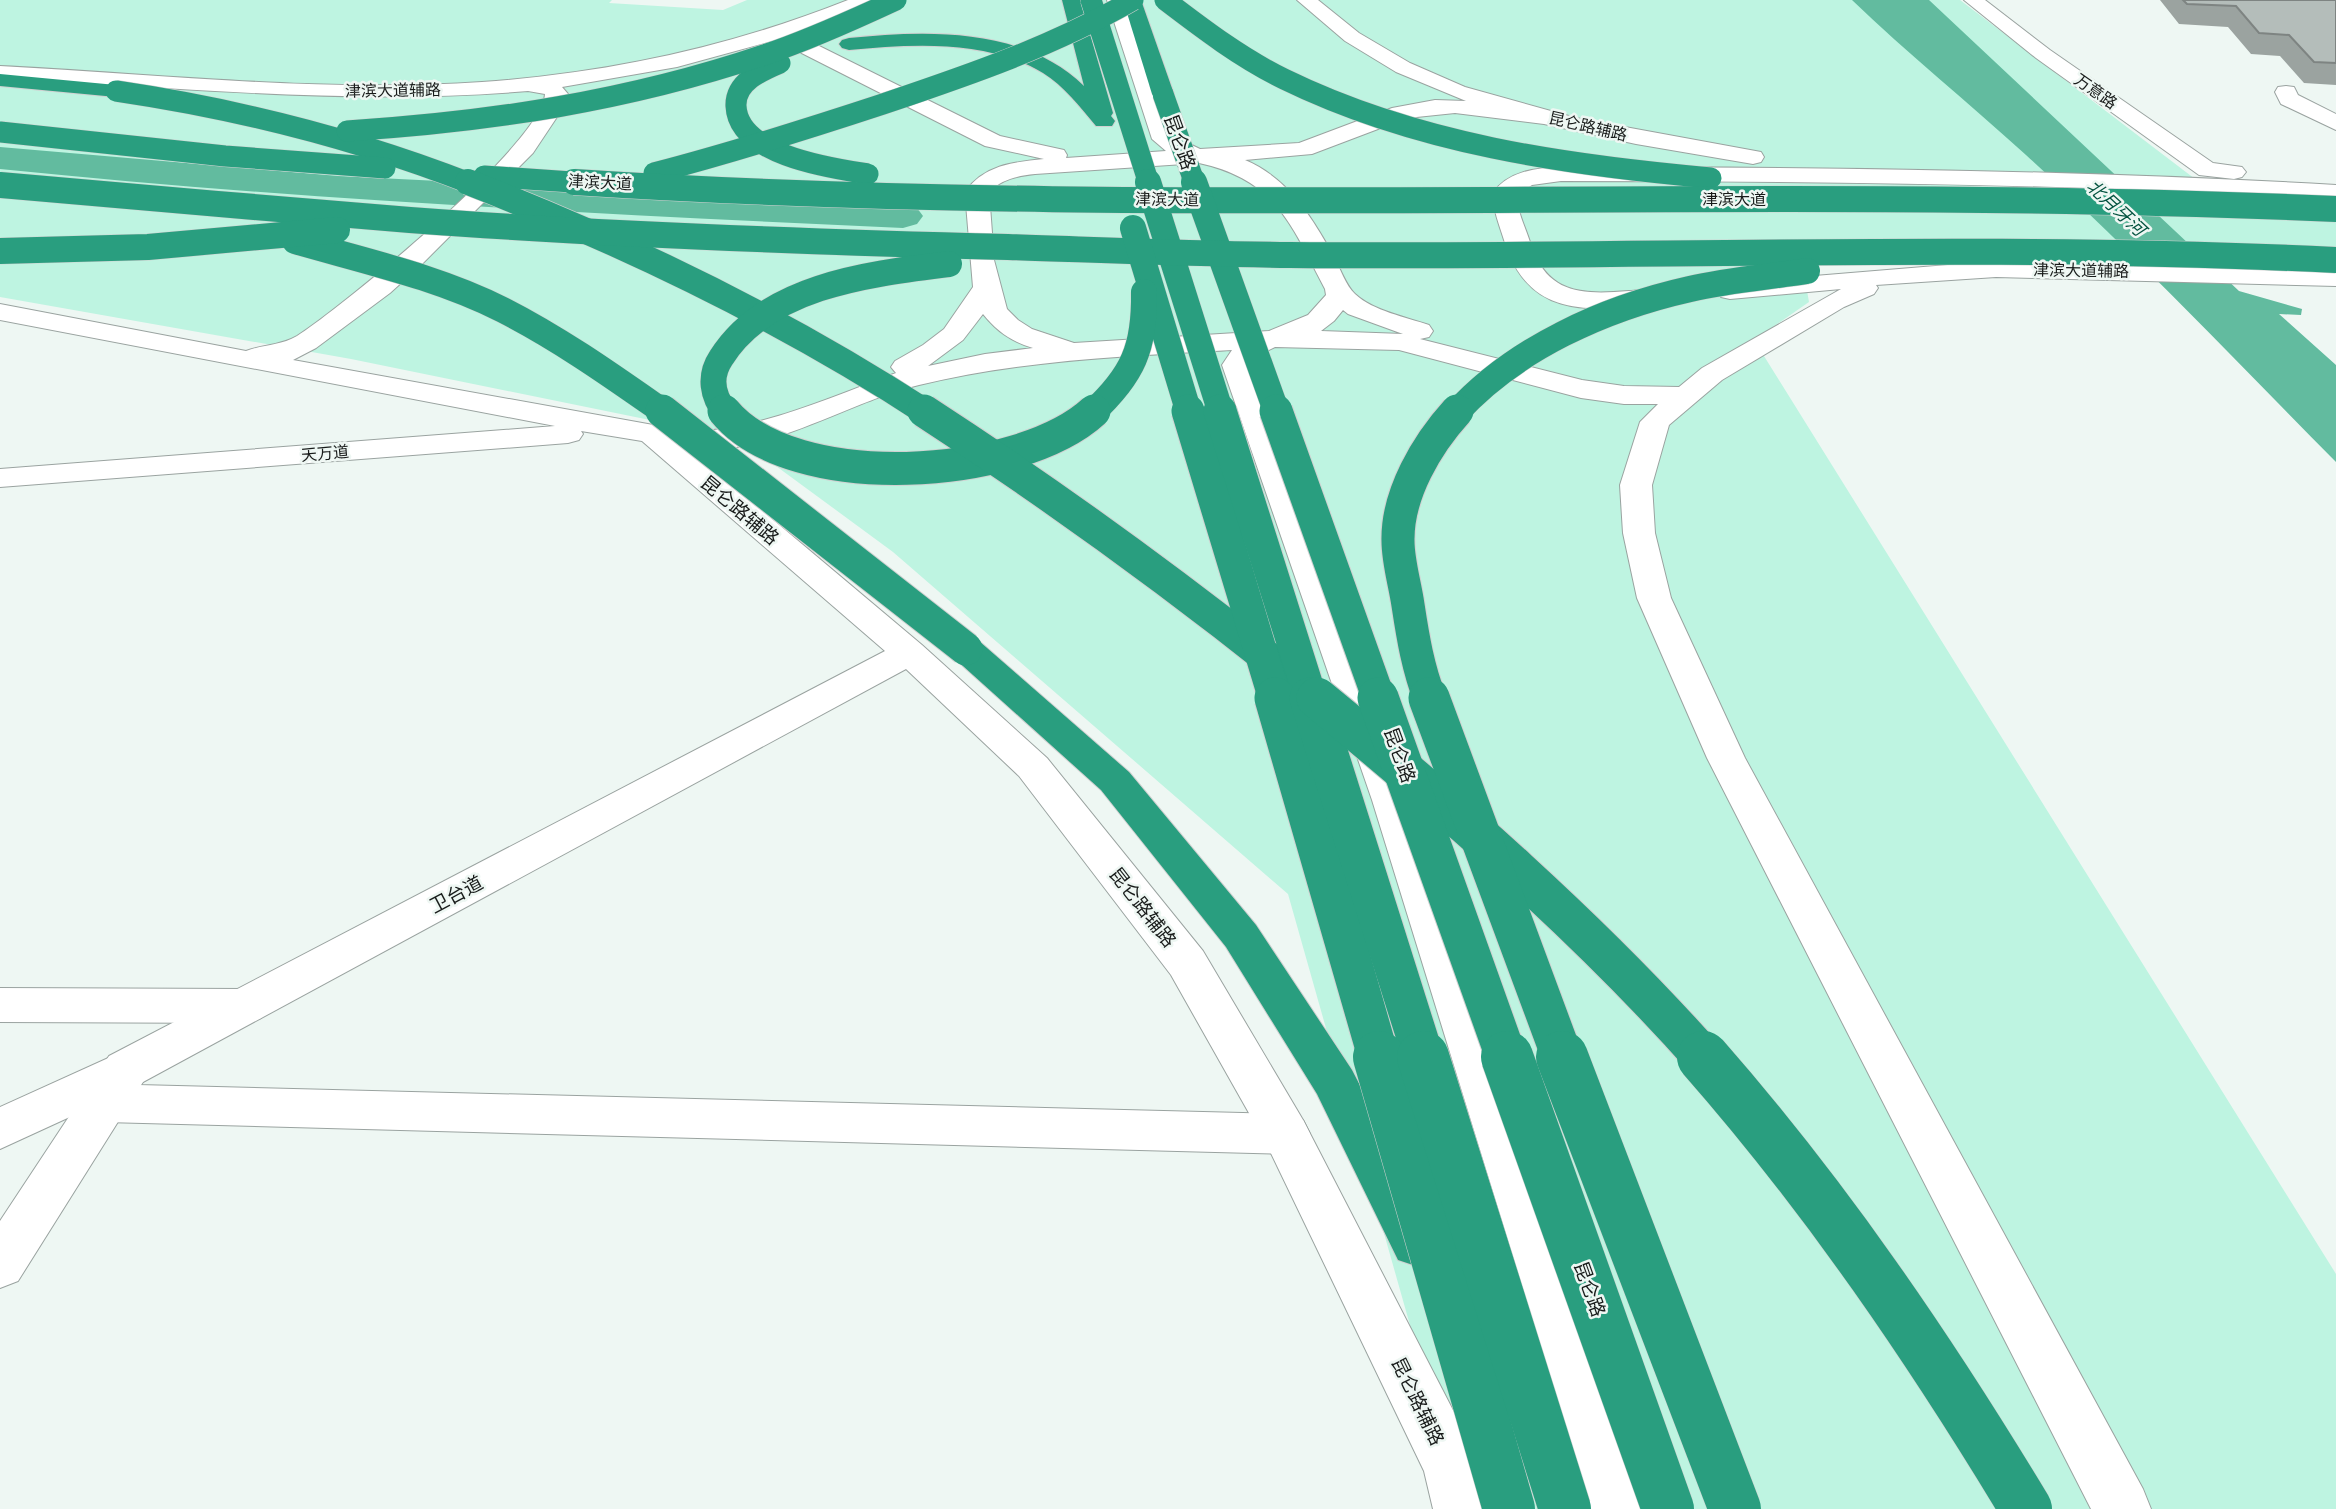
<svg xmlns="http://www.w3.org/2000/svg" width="2336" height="1509" font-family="Lato,'Noto Sans SC',sans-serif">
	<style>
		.green { fill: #bef4e1 }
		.water { fill: #62bb9f }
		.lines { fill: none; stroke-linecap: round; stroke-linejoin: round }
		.river { fill: #62bb9f; fill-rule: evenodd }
		.street-casing { stroke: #9aa3a0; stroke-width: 2 }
		.secondary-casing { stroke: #9aa3a0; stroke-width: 2 }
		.highway-casing { stroke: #d1d1d1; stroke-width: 2 }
		.street { fill: #fff; fill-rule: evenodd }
		.secondary { fill: #fff; fill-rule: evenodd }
		.highway { fill: #299e7f; fill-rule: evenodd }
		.highway-bridge-far4-casing { stroke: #d1d1d1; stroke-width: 22; stroke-linecap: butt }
		.highway-bridge-far3-casing { stroke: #d1d1d1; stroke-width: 27; stroke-linecap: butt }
		.highway-bridge-far2-casing { stroke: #d1d1d1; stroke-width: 35; stroke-linecap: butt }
		.highway-bridge-far1-casing { stroke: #d1d1d1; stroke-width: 43; stroke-linecap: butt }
		.highway-bridge-casing { stroke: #d1d1d1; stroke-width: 53; stroke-linecap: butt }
		.highway-bridge-far4 { stroke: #299e7f; stroke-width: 21 }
		.highway-bridge-far3 { stroke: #299e7f; stroke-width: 26 }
		.highway-bridge-far2 { stroke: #299e7f; stroke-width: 33 }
		.highway-bridge-far1 { stroke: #299e7f; stroke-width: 41 }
		.highway-bridge { stroke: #299e7f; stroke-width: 52 }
		.wall { fill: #9ba3a0 }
		.building { fill: #b4bdba; stroke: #7e8482; stroke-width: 2 }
		.labels { text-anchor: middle; stroke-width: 5; stroke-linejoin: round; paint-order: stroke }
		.far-street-label { font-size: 16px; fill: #181b1a; stroke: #eef7f3 }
		.far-water-label { font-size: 18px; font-style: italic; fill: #03523f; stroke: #eef7f3 }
		.street-label { font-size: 19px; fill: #181b1a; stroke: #eef7f3 }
	</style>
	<rect width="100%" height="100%" fill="#eef7f3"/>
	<!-- green -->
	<path class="green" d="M0,0h612l-3,3 114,7 24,-10h1213l281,214 95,5v31l-266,-9 -272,-2 11,63 -55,38 582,934v235h-874l-174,-615 -395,-342 -155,-114 -387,-79 -351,-62z"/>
	<!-- water -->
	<path class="water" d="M1852,0h77l310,291 63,18 -1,6 -22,-1 57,51v97c-102,-103 -202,-209 -310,-307 -57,-52 -118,-101 -174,-155z"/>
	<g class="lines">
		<!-- river -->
		<path class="river" d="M0,147l338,29 565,28 14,4 6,8 -6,8 -14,4c-302,-14 -603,-28 -903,-59z"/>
		<!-- street casing -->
		<g class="street-casing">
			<g id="street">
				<path d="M0,988l245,1 16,5 7,12 -7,12 -16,5 -245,-1z"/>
				<path d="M126,1050l17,6 6,13 -6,13 -5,3 1148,29 17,6 7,14 -7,14 -17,6 -1181,-32 -17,-5 -3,-7 -85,39v-42z"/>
			</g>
		</g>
		<!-- secondary casing -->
		<g class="secondary-casing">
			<g id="secondary">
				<path d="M848,0h26l-2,4 -77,30 205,102 64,14 3,5 -1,3 100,-7 -14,-12 -45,-139h18l48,136 27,13 99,-6 93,-35 43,-8 31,1 -70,-29 -51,-31 -48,-41h21l41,33 51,30 55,24 111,31 185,34 3,5 -3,5 -8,2 -117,-20 -92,-20 -89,-11 -48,5 -95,36 -67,6c43,18 67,57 89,97 6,11 12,29 21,37 18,17 51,23 74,31l4,6 -4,6 -9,2 162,41 42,6 55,1 23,-19 139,-79 -111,10 -9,-2 -4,-6 4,-6 9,-2 266,-22 340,9v16l-340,-9 -120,8 2,3 -4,6 -30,13 -122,73 -53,45 -17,60 3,48 16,65 74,160 398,731 8,20h-60l-384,-751 -70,-160 -14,-65 -3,-48 20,-63 18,-18h-34l-43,-6 -182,-48 -124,-3 -16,8 -9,10 162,435 237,709h-58l-219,-709 -150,-435 10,-15c-105,6 -210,10 -313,35 -75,18 -151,72 -230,64l233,196 125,113 156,193 100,169 169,327 9,20 10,42h-58l-9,-38 -157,-326 -96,-170 -152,-199 -113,-107 -763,413 -125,199 -18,7v-67l109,-165 776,-405 -243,-210 -61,-10 2,3 -4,6 -11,3 -568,44v-18l555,-43 -555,-106v-16l246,47c18,-7 34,-5 51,-15 47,-30 246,-194 248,-242l-17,-3c-176,15 -352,-4 -528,-13v-12c160,8 322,27 482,16 127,-9 248,-35 366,-82zM776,40l209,106 59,13c-31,3 -60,6 -79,33l8,95 -29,42 -21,16 -28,16 -4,6 5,6c-67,25 -132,55 -204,59l-399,-72 23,-12 74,-55 33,-30 110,-110 24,-36 11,-23 -6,-7 115,-20zM1199,163c78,17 92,62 126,126l1,6 -18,20 -39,16 -195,12 -42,-14 -14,-9 -11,-11 -13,-49 -5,-68c13,-13 28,-16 46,-18zM1343,310l5,4 55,20 -82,-3 13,-10zM983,314c14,17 27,27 50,34l-48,6 -57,12 35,-26z"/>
				<path d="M1964,0h21l65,50 163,113 29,4 4,5 -4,5 -8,2 -35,-4 -163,-117z"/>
				<path d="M2286,86l8,1 4,8 38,19v16l-55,-26 -6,-12 3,-5z"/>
				<path d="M1561,167c258,0 517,3 775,18v14c-258,-15 -517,-18 -775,-18l-29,4 -15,10c0,17 8,31 13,47 16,52 51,53 99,49 15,-1 29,-4 43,-1l4,6 -4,6 -9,2c-70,6 -134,18 -159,-64 -5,-16 -11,-30 -11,-47 15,-22 43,-25 68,-26z"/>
			</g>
		</g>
		<!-- highway casing -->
		<g class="highway-casing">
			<g id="highway">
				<path d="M1062,0h18l33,113 -2,3 4,5 -3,5h-16c-16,-19 -32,-40 -53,-53 -57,-34 -131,-29 -194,-23l-7,-2 -3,-4 3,-4 7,-2c79,-8 174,-11 235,48z"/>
				<path d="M1123,0h18l33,94 -3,5h-16l-3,-5z"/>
				<path d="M0,74l116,11 7,2 4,4 -4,4 -7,2 -116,-11z"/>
				<path d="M966,638l13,3 150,131 127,153 96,145 90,174 -8,16 -18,6 -18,-6 -81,-166 -91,-147 -125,-157 -148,-133 -5,-8 5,-8z"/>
			</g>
		</g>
		<!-- street -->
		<use href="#street" class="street"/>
		<!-- secondary -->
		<use href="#secondary" class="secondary"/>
		<!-- highway -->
		<use href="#highway" class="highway"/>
		<!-- highway-bridge-far4 casing -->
		<g class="highway-bridge-far4-casing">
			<g id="highway-bridge-far4">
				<path d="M1091,0l58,184"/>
				<path d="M1165,0c38,29 76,58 119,79 133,65 282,86 427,99"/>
				<path d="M780,63c-19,8 -45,19 -44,43 2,49 94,62 132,68"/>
				<path d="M116,91c122,18 241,48 356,93"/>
				<path d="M1163,94l32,90"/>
				<path d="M347,131c142,-9 281,-30 417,-76 45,-15 89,-35 132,-55"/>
				<path d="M0,132l225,24 160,12"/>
				<path d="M654,173c77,-20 153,-44 229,-69 86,-29 171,-58 250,-104"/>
				<path d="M484,176l117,8"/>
			</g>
		</g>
		<!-- highway-bridge-far3 casing -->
		<g class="highway-bridge-far3-casing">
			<g id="highway-bridge-far3">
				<path d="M468,182c159,62 315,137 459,231"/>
				<path d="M574,182c587,38 1175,1 1762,27"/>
				<path d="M1148,182l73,231"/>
				<path d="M1194,182l83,231"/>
				<path d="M0,185c137,12 273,24 410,35 199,15 399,22 598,27 94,3 188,7 282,8 349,3 697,-12 1046,5"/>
				<path d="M1133,228l56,185"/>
				<path d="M295,241c69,20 143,36 208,69 57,29 109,66 162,103"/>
				<path d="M0,251l148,-4 189,-17"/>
				<path d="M726,413c-14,-17 -17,-37 -5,-55 46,-73 149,-84 228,-94"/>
				<path d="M1092,413c41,-38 53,-65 52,-121"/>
				<path d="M1456,413c59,-65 149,-105 234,-124 38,-9 78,-12 117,-18"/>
			</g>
		</g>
		<!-- highway-bridge-far2 casing -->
		<g class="highway-bridge-far2-casing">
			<g id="highway-bridge-far2">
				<path d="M662,411l304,238"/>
				<path d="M724,411c69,84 295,69 370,0"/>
				<path d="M924,411c137,89 268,185 395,288"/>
				<path d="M1188,411l87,288"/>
				<path d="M1220,411l91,288"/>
				<path d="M1276,411l103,288"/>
				<path d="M1430,699c-12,-31 -17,-61 -22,-94 -3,-21 -10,-43 -10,-64 -1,-47 29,-97 59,-130"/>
			</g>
		</g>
		<!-- highway-bridge-far1 casing -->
		<g class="highway-bridge-far1-casing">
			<g id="highway-bridge-far1">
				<path d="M1275,698l104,361"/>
				<path d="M1310,698l114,361"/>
				<path d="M1317,698c133,109 274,232 388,361"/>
				<path d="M1378,698l129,361"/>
				<path d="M1429,698l134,361"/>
			</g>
		</g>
		<!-- highway-bridge casing -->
		<g class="highway-bridge-casing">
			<g id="highway-bridge">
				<path d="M1379,1057l130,452"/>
				<path d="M1423,1057l142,452"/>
				<path d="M1507,1057l161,452"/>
				<path d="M1562,1057l173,452"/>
				<path d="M1703,1057c123,140 227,293 323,452"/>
			</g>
		</g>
		<!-- highway-bridge-far4 -->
		<use href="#highway-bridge-far4" class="highway-bridge-far4"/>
		<!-- highway-bridge-far3 -->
		<use href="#highway-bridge-far3" class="highway-bridge-far3"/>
		<!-- highway-bridge-far2 -->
		<use href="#highway-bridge-far2" class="highway-bridge-far2"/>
		<!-- highway-bridge-far1 -->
		<use href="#highway-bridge-far1" class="highway-bridge-far1"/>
		<!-- highway-bridge -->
		<use href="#highway-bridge" class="highway-bridge"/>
	</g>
	<!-- wall -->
	<path class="wall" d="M2160,0h176v85l-32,-2 -24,-27 -29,-2 -23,-27 -49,-3z"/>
	<!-- building -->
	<path class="building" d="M2183,0h153v63l-22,-1 -25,-27 -30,-2 -23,-27 -49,-2z"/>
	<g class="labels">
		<!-- far-street labels -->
		<g class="far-street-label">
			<text transform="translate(393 90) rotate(-1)" y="6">津滨大道辅路</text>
			<text transform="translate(2096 91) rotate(35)" y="6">万意路</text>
			<text transform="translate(1588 126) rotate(13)" y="6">昆仑路辅路</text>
			<text transform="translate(600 182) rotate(3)" y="6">津滨大道</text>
			<text transform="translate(1167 199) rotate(1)" y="6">津滨大道</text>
			<text x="1734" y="205">津滨大道</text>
			<text transform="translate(2081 270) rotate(1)" y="6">津滨大道辅路</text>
			<text transform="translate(325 453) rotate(-5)" y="6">天万道</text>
		</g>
		<!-- far-water labels -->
		<g class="far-water-label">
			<text transform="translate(2116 208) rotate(43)" y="6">北月牙河</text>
		</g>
		<!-- street labels -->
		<g class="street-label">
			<text transform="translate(1180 142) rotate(70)" y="7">昆仑路</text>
			<text transform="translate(740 510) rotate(40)" y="7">昆仑路辅路</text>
			<text transform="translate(1400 755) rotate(70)" y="7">昆仑路</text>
			<text transform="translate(456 894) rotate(-28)" y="7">卫台道</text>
			<text transform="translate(1143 907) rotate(52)" y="7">昆仑路辅路</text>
			<text transform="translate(1590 1289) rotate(70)" y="7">昆仑路</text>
			<text transform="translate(1418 1401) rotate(64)" y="7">昆仑路辅路</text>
		</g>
	</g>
</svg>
